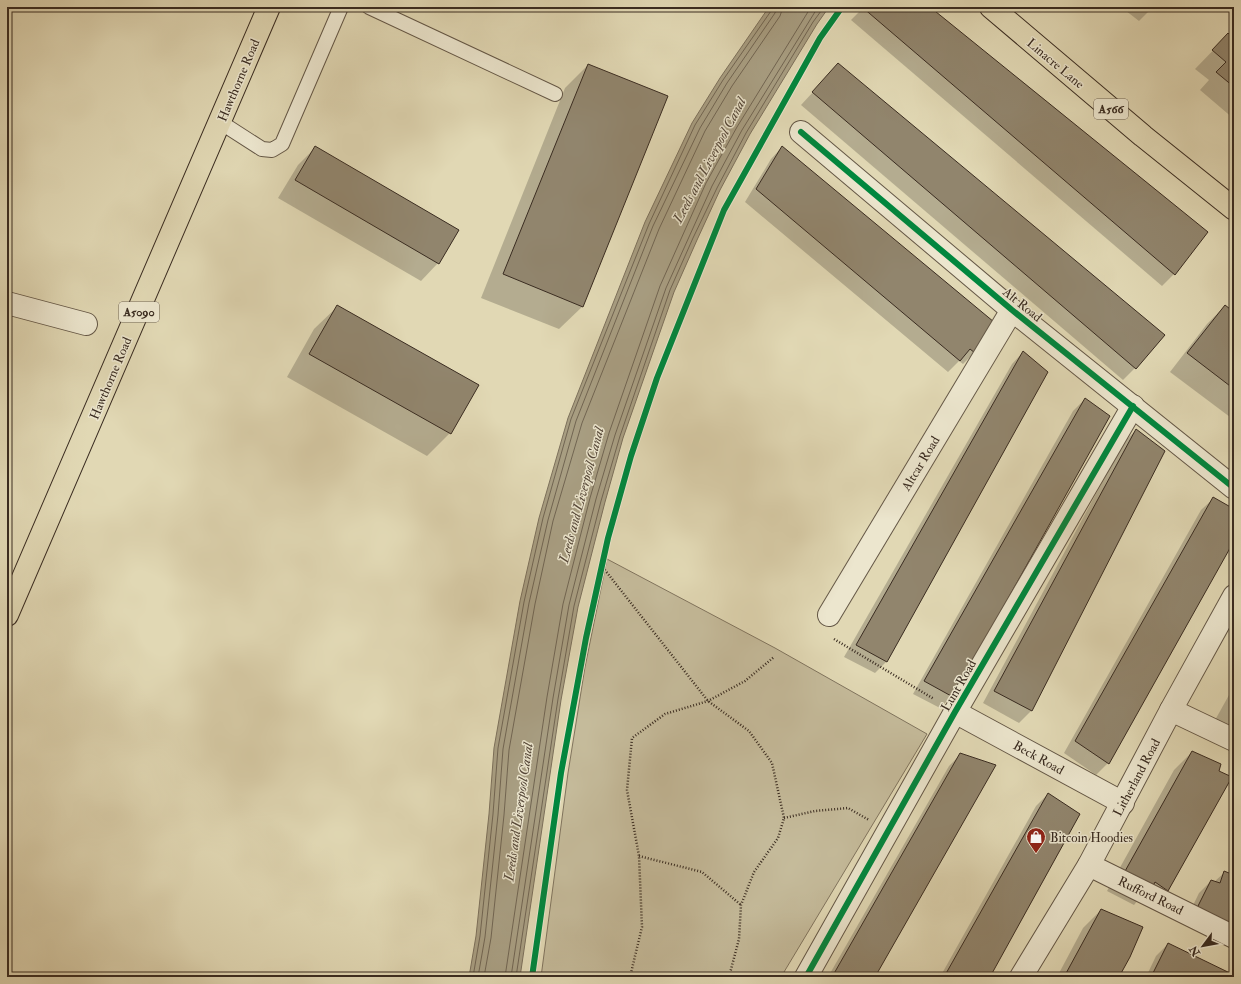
<svg xmlns="http://www.w3.org/2000/svg" width="1241" height="984" font-family="'IM FELL Double Pica',serif">
	<style>
		.green { fill: #c5bb9b; stroke: #80745e }
		.water { fill: #a89e82; stroke: #7c705b }
		.shadow { fill: #0003 }
		.lines { fill: none; stroke-linecap: round; stroke-linejoin: round }
		.shore { stroke: #716552; stroke-width: 1 }
		.building { fill: #91856d; stroke: #3a2c21 }
		.service-casing { stroke: #645746; stroke-width: 16 }
		.minor-casing { stroke: #645746; stroke-width: 24 }
		.primary-casing { stroke: #3a2c21; stroke-width: 24 }
		.path { stroke: #3a2c21; stroke-width: 2.5; stroke-dasharray: 1 2; stroke-linecap: butt }
		.service { stroke: #ece6ce; stroke-width: 14 }
		.minor { stroke: #ece6ce; stroke-width: 22 }
		.primary { stroke: #e1d8b4; stroke-width: 22 }
		.cycleway-casing { stroke: #ece6ce; stroke-width: 8 }
		.cycleway { stroke: #00873e; stroke-width: 6 }
		.labels { text-anchor: middle; stroke-width: 3; stroke-linejoin: round; paint-order: stroke }
		.shield { fill: #ece6ce; stroke: #6f6455; stroke-width: 1 }
		.shield-label { font-size: 12px; font-weight: bold; fill: #3a2c21 }
		.street-label { font-size: 13px; fill: #3a2c21; stroke: #ece6ce }
		.poi-label { font-size: 13px; fill: #3a2c21; stroke: #ece6ce; text-anchor: start }
		.water-label { font-size: 14px; font-style: italic; fill: #564839; stroke: #ece6ce }
	</style>
	<rect width="100%" height="100%" fill="#e1d8b4"/>
	<filter id="stains"><feTurbulence type="fractalNoise" baseFrequency=".005" numOctaves="4"/><feColorMatrix values="0 0 0 0 .2 0 0 0 0 .09 0 0 0 0 .02 0 0 0 .5 -.17"/></filter>
	<radialGradient id="worn" r=".72"><stop offset=".6" stop-color="#630" stop-opacity="0"/><stop offset="1" stop-color="#630" stop-opacity=".3"/></radialGradient>
	<!-- green -->
	<path class="green" d="M607,559l168,89 152,86 -146,243h-240l27,-204 17,-106z"/>
	<!-- water -->
	<path class="water" d="M769,7h60l-12,17 -67,110 -30,56 -23,50 -23,52 -51,146 -18,64 -27,105 -17,93 -41,277h-51l7,-41 13,-122 5,-66 26,-147 19,-83 29,-100 77,-196 47,-99 28,-45z"/>
	<!-- shadow -->
	<g class="shadow">
		<path d="M864,7h64l278,226 -32,41 -12,12 -311,-266z"/>
		<path d="M1121,7h32l-14,14z"/>
		<path d="M1228,35l6,5v79l-34,-29 9,-10 -14,-11z"/>
		<path d="M588,65l-5,241 -24,23 -78,-31 84,-210z"/>
		<path d="M838,65l297,303 -12,12 -322,-275z"/>
		<path d="M782,147l193,205 -12,12 -4,-3 -11,11 -203,-170 26,-43z"/>
		<path d="M315,148l123,115 -17,18 -143,-83 20,-33z"/>
		<path d="M338,306l112,127 -23,23 -140,-79 27,-48z"/>
		<path d="M1225,306l9,7v107l-64,-48 37,-48z"/>
		<path d="M1023,352l-136,309 -12,12 -31,-16 168,-293z"/>
		<path d="M1085,399l-133,297 -12,12 -27,-14 160,-283z"/>
		<path d="M1136,430l28,22 -133,259 -12,12 -36,-20 141,-261z"/>
		<path d="M1213,499l21,12v28l-126,224 -12,12 -32,-22 137,-243z"/>
		<path d="M1234,686v46l-20,-10z"/>
		<path d="M1192,752l-25,139 -17,17 -12,-8 -4,5 -27,-14 67,-121z"/>
		<path d="M961,754l-87,223h-46l121,-211z"/>
		<path d="M1048,794l-59,183h-49l96,-171z"/>
		<path d="M1225,872l9,4 -49,46 14,-29 12,-12 3,1z"/>
		<path d="M1101,910l17,67h-61l26,-49z"/>
		<path d="M1168,944l66,33h-88l10,-21z"/>
	</g>
	<g class="lines">
		<!-- shore -->
		<g class="shore">
			<path d="M473,977l7,-41 13,-122 5,-66 26,-146 19,-84 28,-99 78,-195 46,-99 28,-45 48,-69 1,-4"/>
			<path d="M478,977l7,-40 13,-122 5,-66 26,-146 19,-83 28,-99 77,-195 47,-98 27,-45 48,-70 2,-6"/>
			<path d="M484,977l7,-39 13,-123 5,-65 26,-146 18,-83 29,-98 77,-194 46,-98 27,-45 48,-70 3,-9"/>
			<path d="M505,977l42,-280 16,-93 27,-106 19,-65 51,-147 46,-103 31,-56 74,-120"/>
			<path d="M511,977l42,-279 16,-93 27,-106 19,-64 51,-147 46,-102 30,-56 76,-123"/>
			<path d="M516,977l42,-278 16,-93 27,-105 19,-65 50,-146 23,-52 24,-50 29,-55 67,-111 11,-15"/>
		</g>
	</g>
	<!-- building -->
	<g class="building">
		<path d="M862,7h68l278,225 -33,43z"/>
		<path d="M1228,33l6,6v48l-18,-15 10,-10 -14,-12z"/>
		<path d="M838,63l327,272 -29,34 -324,-277z"/>
		<path d="M588,64l80,32 -85,211 -80,-33z"/>
		<path d="M315,146l144,84 -20,34 -144,-84z"/>
		<path d="M782,146l212,176 -19,31 -5,-4 -10,12 -204,-172z"/>
		<path d="M337,305l142,80 -28,49 -142,-80z"/>
		<path d="M1225,305l9,7v77l-47,-36z"/>
		<path d="M1023,351l25,21 -161,290 -31,-17z"/>
		<path d="M1085,398l25,18 -157,281 -29,-16z"/>
		<path d="M1136,429l29,22 -133,260 -38,-20z"/>
		<path d="M1213,497l21,12v32l-125,223 -34,-23z"/>
		<path d="M1192,751l29,13 -2,7 13,6 -64,114 -13,-9 -3,6 -28,-15z"/>
		<path d="M960,753l36,12 -121,212h-43z"/>
		<path d="M1048,793l32,21 -90,163h-46z"/>
		<path d="M1224,871l10,4v53l-38,-18 15,-30 9,3z"/>
		<path d="M1101,909l42,18 -13,30 -11,20h-55z"/>
		<path d="M1168,943l66,32v2h-83z"/>
	</g>
	<g class="lines">
		<!-- service casing -->
		<g class="service-casing">
			<g id="service">
				<path d="M369,7l186,87"/>
				<path d="M220,122l42,27 10,1 10,-6 59,-137"/>
			</g>
		</g>
		<!-- minor casing -->
		<g class="minor-casing">
			<g id="minor">
				<path d="M801,132l211,178 222,178"/>
				<path d="M7,303l79,21"/>
				<path d="M829,615l183,-305"/>
				<path d="M1171,710l63,30"/>
				<path d="M955,712l168,91"/>
				<path d="M1089,865l145,72"/>
				<path d="M806,977l149,-265 178,-306"/>
				<path d="M1021,977l68,-112 82,-155 63,-114"/>
			</g>
		</g>
		<!-- primary casing -->
		<g class="primary-casing">
			<g id="primary">
				<path d="M991,7l152,129 91,73"/>
				<path d="M7,615l262,-608"/>
			</g>
		</g>
		<!-- path -->
		<g class="path">
			<path d="M601,565l107,136 41,30 23,32 12,55 -6,20 -24,34 -13,33 -2,34 -10,38"/>
			<path d="M834,639l100,60"/>
			<path d="M784,818l31,-7 33,-3 21,12"/>
			<path d="M639,856l63,16 39,33"/>
			<path d="M532,977l29,-204 25,-135 22,-100 23,-82 26,-78 67,-168 96,-172 22,-31"/>
			<path d="M630,977l12,-50 -3,-71 -12,-66 5,-52 33,-24 43,-13 37,-20 29,-24"/>
		</g>
		<!-- service -->
		<use href="#service" class="service"/>
		<!-- minor -->
		<use href="#minor" class="minor"/>
		<!-- primary -->
		<use href="#primary" class="primary"/>
		<!-- cycleway casing -->
		<g class="cycleway-casing">
			<g id="cycleway">
				<path d="M801,132l211,178 222,178"/>
				<path d="M532,977l29,-204 25,-135 22,-100 23,-82 26,-78 67,-168 96,-172 22,-31"/>
				<path d="M806,977l149,-265 178,-306"/>
			</g>
		</g>
		<!-- cycleway -->
		<use href="#cycleway" class="cycleway"/>
	</g>
	<!-- icons -->
	<defs>
		<g id="shop-pin" transform="scale(1)"><path d="M0 17L-7.5 6A9.5 9.5 0 1 1 7.5 6Z" fill="#8f2418" stroke="#ece6ce"/><path d="M-5-2.5h2.3a2.7 3.5 0 0 1 5.4 0H5L5.5 6h-11ZM-1.5-2.5h3a1.5 2.3 0 0 0-3 0Z" fill="#fff"/></g>
	</defs>
	<g fill-rule="evenodd">
		<use href="#shop-pin" x="1036" y="837"/>
	</g>
	<g class="labels">
		<!-- shield labels -->
		<g class="shield">
			<rect x="1094" y="99" width="34" height="20" rx="3"/>
			<rect x="119" y="302" width="40" height="20" rx="3"/>
		</g>
		<g class="shield-label">
			<text x="1111" y="113">A566</text>
			<text x="139" y="316">A5090</text>
		</g>
		<!-- street labels -->
		<g class="street-label">
			<text transform="translate(1056 63) rotate(40)" y="5">Linacre Lane</text>
			<text transform="translate(238 80) rotate(-67)" y="5">Hawthorne Road</text>
			<text transform="translate(1023 304) rotate(39)" y="5">Alt Road</text>
			<text transform="translate(110 378) rotate(-67)" y="5">Hawthorne Road</text>
			<text transform="translate(920 463) rotate(-59)" y="5">Altcar Road</text>
			<text transform="translate(958 685) rotate(-60)" y="5">Lunt Road</text>
			<text transform="translate(1039 757) rotate(29)" y="5">Beck Road</text>
			<text transform="translate(1136 777) rotate(-62)" y="5">Litherland Road</text>
			<text transform="translate(1151 895) rotate(26)" y="5">Rufford Road</text>
		</g>
		<!-- poi labels -->
		<g class="poi-label">
			<text x="1050" y="842">Bitcoin Hoodies</text>
		</g>
		<!-- water labels -->
		<g class="water-label">
			<text transform="translate(709 160) rotate(-62)" y="5">Leeds and Liverpool Canal</text>
			<text transform="translate(581 495) rotate(-75)" y="5">Leeds and Liverpool Canal</text>
			<text transform="translate(518 812) rotate(-82)" y="5">Leeds and Liverpool Canal</text>
		</g>
	</g>
	<!-- margin -->
	<rect width="1241" height="984" fill="none" stroke="#e1d8b4" stroke-width="24"/>
	<rect x="8" y="8" width="1225" height="968" fill="none" stroke="#3a2c21" stroke-width="2"/>
	<rect x="12" y="12" width="1217" height="960" fill="none" stroke="#3a2c21"/>
	<!-- north arrow -->
	<g transform="translate(1203 946) rotate(238)" stroke="#ece6ce" stroke-width="3" paint-order="stroke">
	<path d="M0-3L7 15L0 10L-7 15Z" fill="#3a2c21"/>
	<text y="-6" font-size="11" font-weight="bold" text-anchor="middle" fill="#3a2c21">N</text>
	</g>
	<rect width="100%" height="100%" filter="url(#stains)"/>
	<rect width="100%" height="100%" fill="url(#worn)"/>
</svg>
